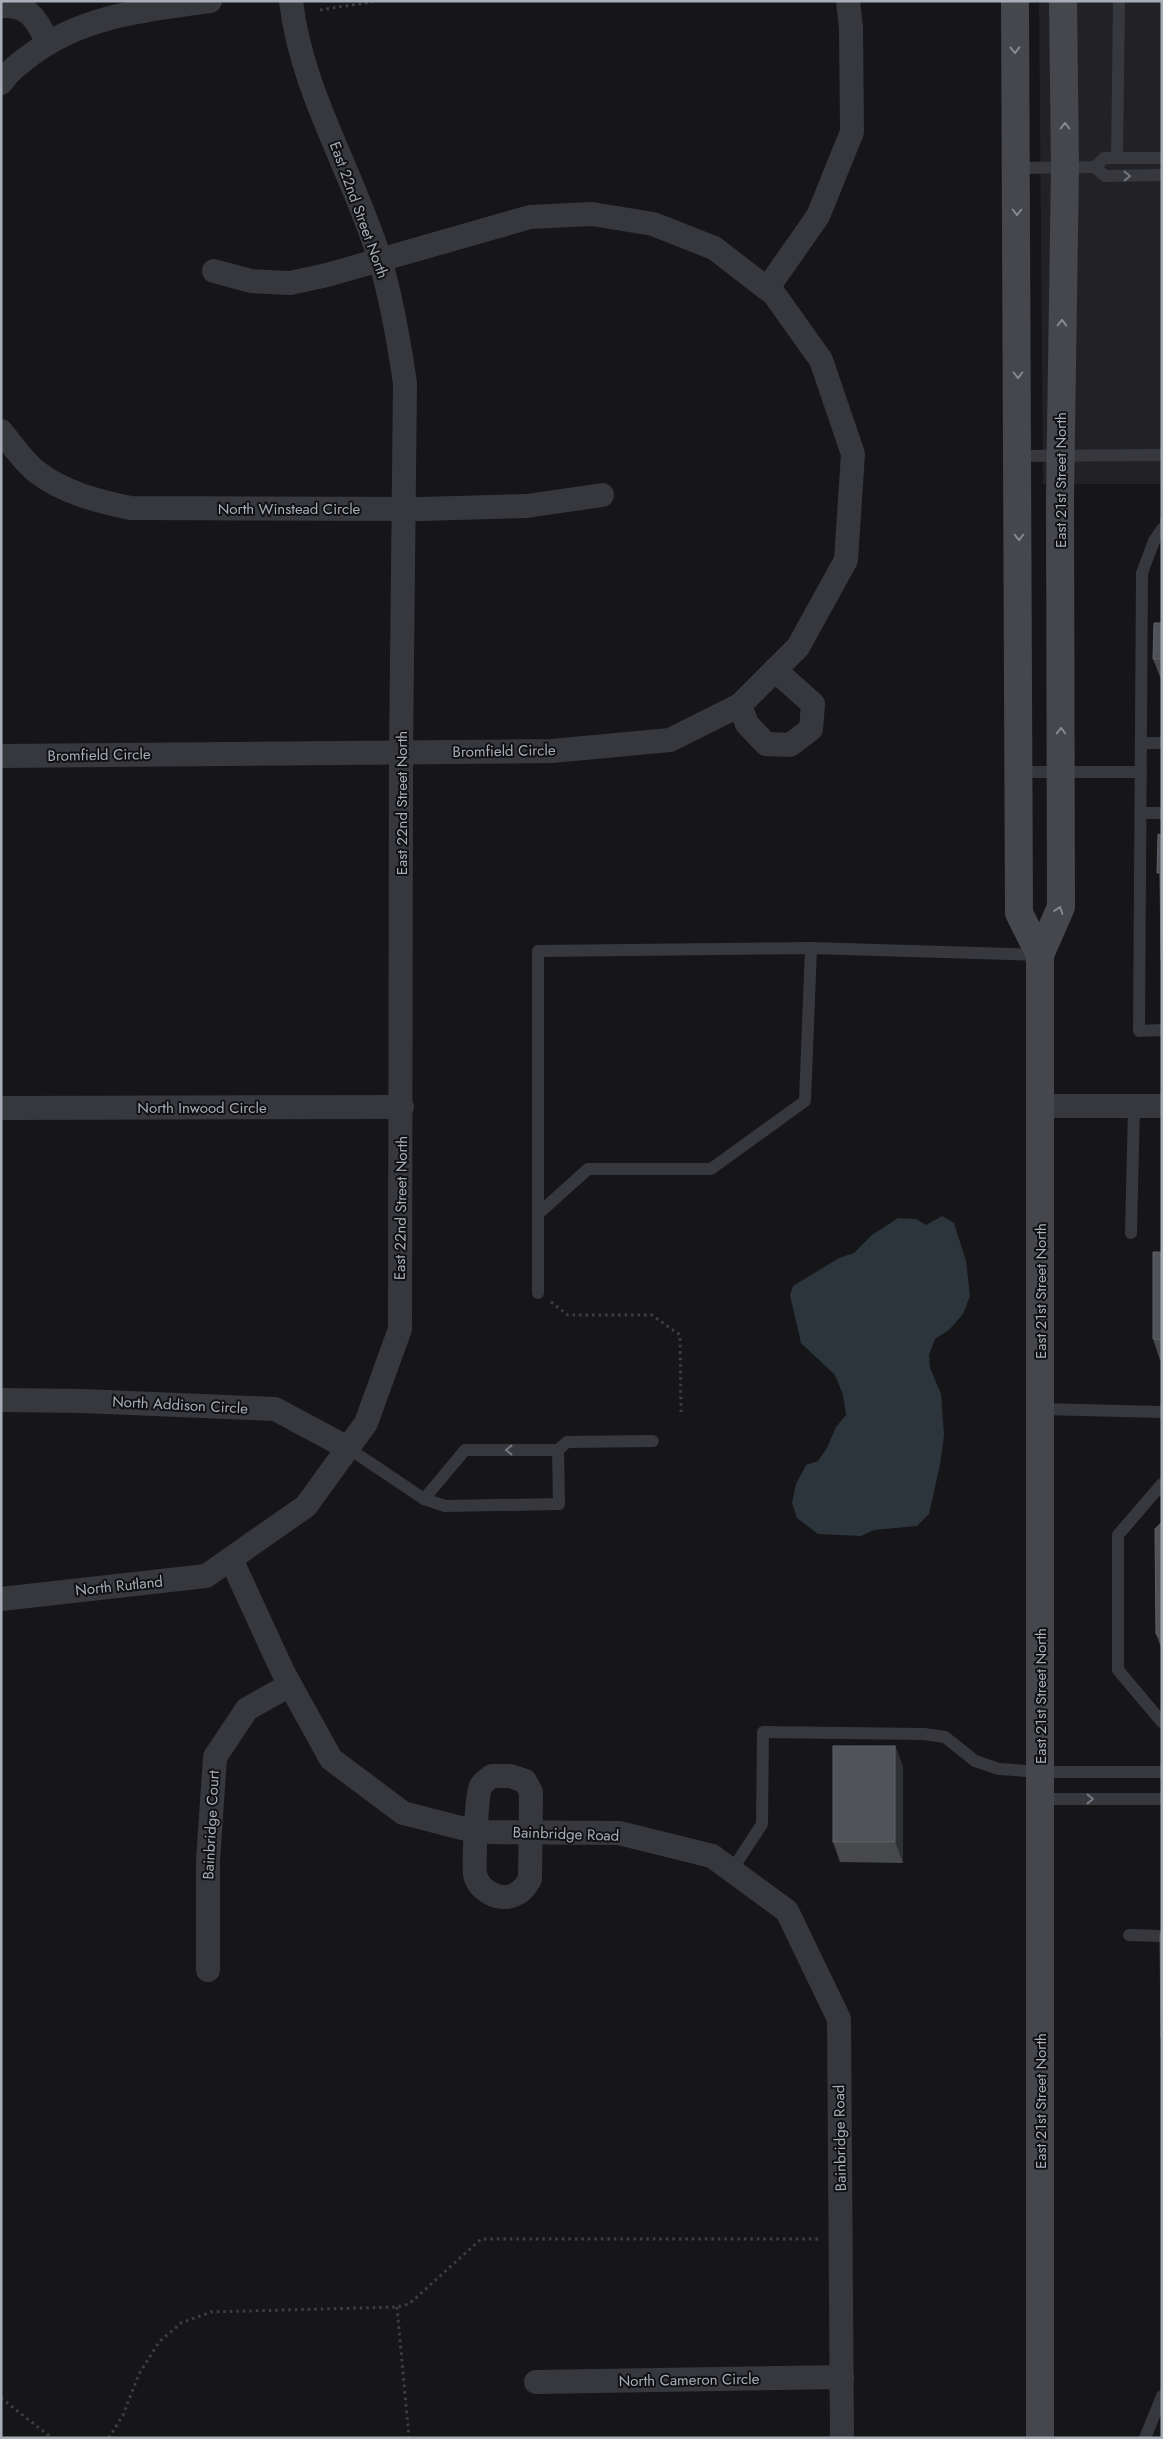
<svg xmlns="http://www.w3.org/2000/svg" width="1163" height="2439" font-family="Jost,sans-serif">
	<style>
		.built { fill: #222225 }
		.water { fill: #2c353c }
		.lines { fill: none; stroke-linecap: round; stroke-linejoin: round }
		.path { stroke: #3d3f44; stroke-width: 3; stroke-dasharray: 2.5 4; stroke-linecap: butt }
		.lane { stroke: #37383d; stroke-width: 12 }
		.street { stroke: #37383d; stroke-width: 24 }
		.secondary { stroke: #45474d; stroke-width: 28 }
		.wall { fill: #47494d }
		.shaded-wall { fill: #2f3033 }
		.building { fill: #525359; stroke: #5f6168 }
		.oneway { stroke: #858993 }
		.oneway2 { stroke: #757881 }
		.labels { text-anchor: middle; stroke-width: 4; stroke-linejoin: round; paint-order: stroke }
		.street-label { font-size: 15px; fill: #a8adb8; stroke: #111113 }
	</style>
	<rect width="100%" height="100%" fill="#161618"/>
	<!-- built -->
	<path class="built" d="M1039,1h123v483h-119z"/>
	<!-- water -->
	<path class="water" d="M942,1216l12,7 12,38 4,35 -7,18 -14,16 -14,9 -6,16 1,13 11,26 3,41 -4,30 -11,49 -12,12 -43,4 -13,6 -43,-2 -21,-16 -5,-15 4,-19 10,-19 12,-4 9,-13 9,-21 10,-12 -3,-20 -8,-20 -34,-32 -11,-48 3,-9 46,-28 15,-5 18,-18 26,-17 18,1 10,6z"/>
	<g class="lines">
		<!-- path -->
		<g class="path">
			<path d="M320,10l57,-9"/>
			<path d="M551,1302l17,13h84l28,20 1,77"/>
			<path d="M397,2307l12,131"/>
			<path d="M1,2398l51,40"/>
			<path d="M109,2438l14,-23 16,-41 20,-32 22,-19 30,-11 186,-5 12,-3 72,-65h340"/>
		</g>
		<!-- lane -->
		<g class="lane">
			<path d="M1117,158l2,-157"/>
			<path d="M1095,167l10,9 57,-1"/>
			<path d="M1016,168l79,-1 9,-9h58"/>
			<path d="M1018,456l144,-1"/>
			<path d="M1162,529l-8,12 -12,32 -3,458 23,-1"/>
			<path d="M1141,743h21"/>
			<path d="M1019,772h122"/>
			<path d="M1141,813h21"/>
			<path d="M538,1214l50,-45h123l94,-68 6,-153"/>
			<path d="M1131,1233l3,-127"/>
			<path d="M538,1293v-342l273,-3 229,7"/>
			<path d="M1041,1409l121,3"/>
			<path d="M348,1448l76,51 21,7 114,-2 -1,-54 9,-8 86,-1"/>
			<path d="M1162,1484l-44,51v135l44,52"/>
			<path d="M424,1499l41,-49h93"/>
			<path d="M1041,1799h121"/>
			<path d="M732,1870l30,-46 1,-92 161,2 21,3 30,24 24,8 42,3h121"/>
			<path d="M1129,1935l33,1"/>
			<path d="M1145,2438l17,-42"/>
		</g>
		<!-- street -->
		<g class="street">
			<path d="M1,6c30,-1 34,13 47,36"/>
			<path d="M1,83c9,-13 19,-20 31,-29 52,-39 115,-44 178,-53"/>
			<path d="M767,289l51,-73 34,-84 -1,-105 -3,-26"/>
			<path d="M1,431c11,13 22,30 36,41 27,21 61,29 93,36l290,1 107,-3 75,-11"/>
			<path d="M740,705l7,19 19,20 24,1 21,-16 2,-25 -38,-34"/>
			<path d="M1,756l551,-5 118,-11 70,-35 58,-58 48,-87 7,-106 -32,-94 -47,-66 -60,-46 -61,-24 -61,-10 -62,3 -203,58 -37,8 -39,-2 -37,-10"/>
			<path d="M1041,1106h121"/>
			<path d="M1,1108l401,-1"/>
			<path d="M1,1400l82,1 192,8 73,39"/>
			<path d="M231,1559l52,113 48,87 72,54 74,19 142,1 93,23 75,55 52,108 3,419"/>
			<path d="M1,1599l205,-23 100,-70 60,-83 34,-94 1,-577 4,-369c-6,-41 -13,-83 -25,-123 -26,-86 -79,-169 -89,-259"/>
			<path d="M492,1776h18l15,5 6,11 -1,87c-4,7 -8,13 -16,16 -15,7 -36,-5 -39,-21 -1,-12 1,-79 6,-88 2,-4 7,-7 11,-10z"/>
			<path d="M208,1970v-109l7,-104 32,-48 43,-24"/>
			<path d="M536,2382l306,-5"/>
		</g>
		<!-- secondary -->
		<g class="secondary">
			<path d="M1015,1l4,912 21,42"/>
			<path d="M1040,2438v-1483l21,-48 -1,-410 5,-329 -2,-167"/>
		</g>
	</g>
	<!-- wall -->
	<g class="wall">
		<path d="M1162,623v59l-9,-23z"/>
		<path d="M1162,1252v108h-2l-7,-21z"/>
		<path d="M1162,1522v128l-6,-16z"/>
		<path d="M895,1746l8,21v96l-63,-1 -7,-20z"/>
	</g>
	<!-- shaded-wall -->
	<path class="shaded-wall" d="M895,1746l8,21v96l-8,-21z"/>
	<!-- building -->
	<g class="building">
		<path d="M1161,518h1v52z"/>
		<path d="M1154,623h8v36h-9z"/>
		<path d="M1158,834l4,1v38h-5z"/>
		<path d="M1160,874h2v86h-1z"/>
		<path d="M1153,1252h9v88l-9,-1z"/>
		<path d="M1162,1522v117l-6,-5 -1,-105z"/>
		<rect x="833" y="1746" width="62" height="96"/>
		<path d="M1160,1934h2v104h-1z"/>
	</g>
	<!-- one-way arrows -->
	<defs><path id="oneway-chevron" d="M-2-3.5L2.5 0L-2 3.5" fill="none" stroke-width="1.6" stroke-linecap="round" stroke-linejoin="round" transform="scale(1.25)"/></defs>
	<g class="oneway">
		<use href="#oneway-chevron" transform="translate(1015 50) rotate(89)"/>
		<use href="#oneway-chevron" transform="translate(1065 126) rotate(-90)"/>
		<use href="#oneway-chevron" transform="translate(1017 212) rotate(90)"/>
		<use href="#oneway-chevron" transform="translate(1062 323) rotate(-89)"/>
		<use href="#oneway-chevron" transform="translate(1018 375) rotate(90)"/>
		<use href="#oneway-chevron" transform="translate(1019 537) rotate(90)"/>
		<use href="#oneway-chevron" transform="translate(1061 731) rotate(-90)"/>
		<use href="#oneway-chevron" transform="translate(1059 910) rotate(-72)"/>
	</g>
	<g class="oneway2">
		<use href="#oneway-chevron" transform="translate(1127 176) rotate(-1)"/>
		<use href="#oneway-chevron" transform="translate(509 1450) rotate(180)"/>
		<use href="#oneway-chevron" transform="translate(1090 1799)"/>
	</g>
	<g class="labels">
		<!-- street labels -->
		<g class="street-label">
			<text transform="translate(359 210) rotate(70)" y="5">East 22nd Street North</text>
			<text transform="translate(1061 480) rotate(-90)" y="5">East 21st Street North</text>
			<text x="289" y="514">North Winstead Circle</text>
			<text transform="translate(504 751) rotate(-1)" y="5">Bromfield Circle</text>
			<text transform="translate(99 755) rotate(-1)" y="5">Bromfield Circle</text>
			<text transform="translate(402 803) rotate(-90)" y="5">East 22nd Street North</text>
			<text x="202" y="1113">North Inwood Circle</text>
			<text transform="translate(401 1208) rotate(-89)" y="5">East 22nd Street North</text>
			<text transform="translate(1041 1291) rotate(-90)" y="5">East 21st Street North</text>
			<text transform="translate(180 1405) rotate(3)" y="5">North Addison Circle</text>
			<text transform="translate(119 1586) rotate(-6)" y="5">North Rutland</text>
			<text transform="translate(1041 1696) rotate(-90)" y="5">East 21st Street North</text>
			<text transform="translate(211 1825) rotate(-87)" y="5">Bainbridge Court</text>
			<text transform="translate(566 1834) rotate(2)" y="5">Bainbridge Road</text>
			<text transform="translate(1041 2101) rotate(-90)" y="5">East 21st Street North</text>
			<text transform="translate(840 2138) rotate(-91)" y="5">Bainbridge Road</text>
			<text transform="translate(689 2380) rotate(-1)" y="5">North Cameron Circle</text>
		</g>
	</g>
	<!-- border -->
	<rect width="1163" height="2439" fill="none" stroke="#a8adb8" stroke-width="5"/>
</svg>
